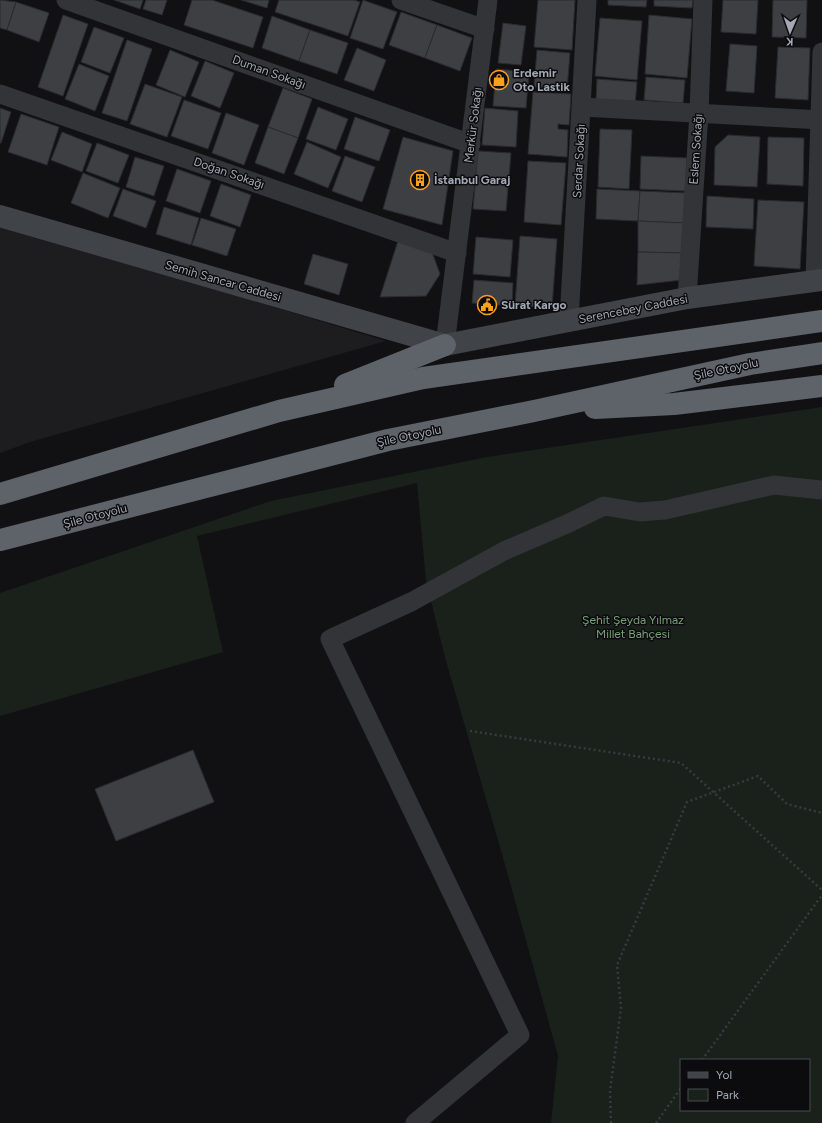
<svg xmlns="http://www.w3.org/2000/svg" width="822" height="1123" font-family="Figtree,sans-serif">
	<style>
		.built { fill: #1d1d20 }
		.green { fill: #19211a; fill-rule: evenodd }
		.building { fill: #3d3f43; stroke: #2b2b2f }
		.lines { fill: none; stroke-linecap: round; stroke-linejoin: round }
		.path { stroke: #383b3f; stroke-width: 2.5; stroke-dasharray: 2 3; stroke-linecap: butt }
		.street { stroke: #323438; stroke-width: 19 }
		.secondary { stroke: #404348; stroke-width: 22 }
		.highway { stroke: #5e6269; stroke-width: 22 }
		.labels { text-anchor: middle; stroke-width: 3; stroke-linejoin: round; paint-order: stroke }
		.street-label { font-size: 12px; fill: #a2a9b4; stroke: #0c0c0e }
		.poi-label { font-size: 12px; font-weight: bold; fill: #a2a9b4; stroke: #0c0c0e; text-anchor: start }
		.park-label { font-size: 12px; fill: #79a177; stroke: #0c0c0e }
	</style>
	<rect width="100%" height="100%" fill="#111113"/>
	<!-- built -->
	<path class="built" d="M0,224l386,117 -356,101 -30,11z"/>
	<!-- green -->
	<path class="green" d="M822,407v716h-271l7,-67 -54,-195 -58,-200 -20,-80 -9,-98 -220,53 26,116 -223,64v-123l271,-92 216,-44zM681,1060h128v50h-128z"/>
	<!-- building -->
	<g class="building">
		<path d="M0,0l16,2 -9,28 -7,-2z"/>
		<path d="M114,0h29l-3,9z"/>
		<path d="M146,0h21l-5,15 -19,-6z"/>
		<path d="M192,0h20l51,17 -10,31 -69,-23z"/>
		<path d="M241,0h28l-2,8z"/>
		<path d="M279,0h75l6,2 -12,34 -73,-24z"/>
		<path d="M363,0l34,12 -14,37 -33,-11z"/>
		<path d="M538,0h37l-3,50 -38,-3z"/>
		<path d="M608,0h39l-1,7 -38,-2z"/>
		<path d="M654,0h39l-1,8 -38,-2z"/>
		<path d="M723,0h35l-2,34 -35,-2z"/>
		<path d="M773,0h34l-1,38 -34,-1z"/>
		<path d="M16,2l33,11 -10,29 -32,-12z"/>
		<path d="M401,12l36,13 -12,33 -36,-13z"/>
		<path d="M63,15l25,9 -25,72 -25,-9z"/>
		<path d="M649,15l43,4 -5,59 -42,-4z"/>
		<path d="M272,16l38,14 -11,31 -37,-13z"/>
		<path d="M600,18l42,3 -5,59 -42,-4z"/>
		<path d="M503,23l23,3 -5,39 -23,-2z"/>
		<path d="M437,25l35,13 -12,33 -35,-13z"/>
		<path d="M94,27l30,11 -14,35 -29,-11z"/>
		<path d="M310,30l38,13 -11,31 -38,-13z"/>
		<path d="M127,40l25,9 -25,72 -25,-8z"/>
		<path d="M730,44l27,2 -3,47 -28,-2z"/>
		<path d="M778,47l32,1 -2,52 -33,-2z"/>
		<path d="M357,48l29,12 -12,31 -30,-11z"/>
		<path d="M170,50l29,12 -14,35 -29,-12z"/>
		<path d="M537,50l33,3 -3,37 -33,-3z"/>
		<path d="M205,61l29,12 -14,35 -29,-12z"/>
		<path d="M79,64l30,12 -14,35 -30,-12z"/>
		<path d="M496,69l33,3 -3,36 -33,-2z"/>
		<path d="M646,77l39,3 -2,23 -39,-3z"/>
		<path d="M597,79l40,3 -2,23 -39,-3z"/>
		<path d="M145,84l37,13 -15,40 -37,-13z"/>
		<path d="M283,88l29,11 -14,39 -30,-11z"/>
		<path d="M533,92l38,2 -2,31 -11,-1v5l10,1 -1,27 -39,-3z"/>
		<path d="M184,100l37,13 -13,36 -37,-13z"/>
		<path d="M318,107l30,12 -12,31 -30,-11z"/>
		<path d="M0,108l11,4 -10,31h-1z"/>
		<path d="M485,108l33,3 -2,36 -34,-2z"/>
		<path d="M226,113l33,12 -15,40 -32,-12z"/>
		<path d="M21,114l38,13 -12,38 -39,-13z"/>
		<path d="M355,117l35,13 -11,31 -35,-12z"/>
		<path d="M268,127l30,11 -14,36 -29,-11z"/>
		<path d="M600,129l32,1 -3,59 -31,-2z"/>
		<path d="M62,132l30,12 -10,28 -31,-12z"/>
		<path d="M728,135l32,2 -3,50 -43,-2 1,-38z"/>
		<path d="M403,137l50,14 -11,74 -59,-16z"/>
		<path d="M768,137l36,1 -1,48 -36,-2z"/>
		<path d="M307,142l34,15 -13,31 -34,-14z"/>
		<path d="M97,143l32,12 -11,28 -32,-12z"/>
		<path d="M478,151l33,2 -5,58 -33,-2z"/>
		<path d="M345,156l30,11 -13,35 -30,-11z"/>
		<path d="M641,156l46,2 -2,33 -45,-2z"/>
		<path d="M135,157l29,9 -10,30 -28,-9z"/>
		<path d="M528,161l38,2 -5,62 -37,-3z"/>
		<path d="M177,169l34,12 -11,32 -34,-12z"/>
		<path d="M83,173l37,15 -12,30 -37,-15z"/>
		<path d="M221,184l30,11 -11,32 -30,-11z"/>
		<path d="M123,189l33,12 -10,27 -33,-12z"/>
		<path d="M597,189l43,2 -2,30 -42,-2z"/>
		<path d="M640,191l47,2 -2,30 -47,-2z"/>
		<path d="M707,196l47,3 -1,30 -47,-2z"/>
		<path d="M758,200l46,2 -4,67 -46,-3z"/>
		<path d="M164,207l35,11 -8,27 -35,-11z"/>
		<path d="M201,218l35,11 -9,27 -35,-11z"/>
		<path d="M638,221l47,2 -1,30 -46,-1z"/>
		<path d="M520,236l37,3 -5,69 -37,-3z"/>
		<path d="M476,237l37,3 -3,37 -37,-3z"/>
		<path d="M398,241l34,11 8,22 -14,22 -46,1z"/>
		<path d="M638,252l46,1 -2,27 -45,5z"/>
		<path d="M313,254l35,10 -9,31 -35,-11z"/>
		<path d="M474,280l39,3 -1,23 -40,-3z"/>
		<path d="M193,750l21,52 -98,39 -21,-52z"/>
	</g>
	<g class="lines">
		<!-- path -->
		<g class="path">
			<path d="M470,731l211,32 141,127"/>
			<path d="M702,1060l120,-165"/>
			<path d="M611,1123l-1,-32 11,-83 -4,-43 70,-163 71,-26 29,28 35,9"/>
			<path d="M656,1123l25,-35"/>
		</g>
		<!-- street -->
		<g class="street">
			<path d="M66,0l405,144"/>
			<path d="M401,0l84,29"/>
			<path d="M0,94l457,159"/>
			<path d="M582,107l240,13"/>
			<path d="M815,281l7,-229"/>
			<path d="M687,298l12,-185 4,-113"/>
			<path d="M569,321l18,-321"/>
			<path d="M445,345l43,-345"/>
			<path d="M415,1123l105,-88 -190,-396 81,-37 93,-51 65,-28 35,-17 36,6 25,-2 109,-25 48,5"/>
		</g>
		<!-- secondary -->
		<path class="secondary" d="M0,216l445,129 242,-47 135,-18"/>
		<!-- highway -->
		<g class="highway">
			<path d="M345,385l100,-40"/>
			<path d="M595,408l79,-4 148,-18"/>
			<path d="M0,494l279,-83 144,-33 399,-57"/>
			<path d="M0,540l388,-100 146,-29 216,-47 72,-11"/>
		</g>
	</g>
	<!-- icons -->
	<defs>
		<g id="shop-ring" transform="scale(1)"><circle r="9.5" fill="#0c0c0e" stroke="#fc9e20" stroke-width="1.5"/><path d="M-5-2.5h2.3a2.7 3.5 0 0 1 5.4 0H5L5.5 6h-11ZM-1.5-2.5h3a1.5 2.3 0 0 0-3 0Z" fill="#fc9e20"/></g>
		<g id="building-ring" transform="scale(1)"><circle r="9.5" fill="#0c0c0e" stroke="#fc9e20" stroke-width="1.5"/><path d="M-4-6H4V6H1V3H-1V6H-4ZM-2.5-4.3h1.7v1.8h-1.7ZM.8-4.3h1.7v1.8H.8ZM-2.5-1h1.7V.8h-1.7ZM.8-1h1.7V.8H.8Z" fill="#fc9e20"/></g>
		<g id="civic-ring" transform="scale(1)"><circle r="9.5" fill="#0c0c0e" stroke="#fc9e20" stroke-width="1.5"/><path d="M-.6-6.5H3V-4.5H.6V-3L4-1V1h2V6H-6V1h2V-1L-.6-3ZM-1.2 2.5V6h2.4V2.5Z" fill="#fc9e20"/></g>
	</defs>
	<g fill-rule="evenodd">
		<use href="#shop-ring" x="499" y="80"/>
		<use href="#building-ring" x="420" y="180"/>
		<use href="#civic-ring" x="487" y="305"/>
	</g>
	<g class="labels">
		<!-- street labels -->
		<g class="street-label">
			<text transform="translate(269 72) rotate(20)" y="4">Duman Sokağı</text>
			<text transform="translate(473 125) rotate(-83)" y="4">Merkür Sokağı</text>
			<text transform="translate(696 149) rotate(-86)" y="4">Eslem Sokağı</text>
			<text transform="translate(579 161) rotate(-87)" y="4">Serdar Sokağı</text>
			<text transform="translate(229 173) rotate(19)" y="4">Doğan Sokağı</text>
			<text transform="translate(223 281) rotate(16)" y="4">Semih Sancar Caddesi</text>
			<text transform="translate(633 309) rotate(-11)" y="4">Serencebey Caddesi</text>
			<text transform="translate(726 369) rotate(-12)" y="4">Şile Otoyolu</text>
			<text transform="translate(409 436) rotate(-12)" y="4">Şile Otoyolu</text>
			<text transform="translate(95 516) rotate(-15)" y="4">Şile Otoyolu</text>
		</g>
		<!-- poi labels -->
		<g class="poi-label">
			<text x="513" y="77">Erdemir<tspan x="513" dy="14">Oto Lastik</tspan></text>
			<text x="434" y="184">İstanbul Garaj</text>
			<text x="501" y="309">Sürat Kargo</text>
		</g>
		<!-- park labels -->
		<g class="park-label">
			<text x="633" y="624">Şehit Şeyda Yılmaz<tspan x="633" dy="14">Millet Bahçesi</tspan></text>
		</g>
	</g>
	<!-- legend -->
	<rect x="680" y="1059" width="130" height="52" fill="#0c0c0e" stroke="#484b50"/>
	<rect x="688" y="1072" width="20" height="6" fill="#404348" stroke="#484b50"/>
	<text x="716" y="1079" font-size="12" fill="#a2a9b4">Yol</text>
	<rect x="688" y="1089" width="20" height="12" fill="#19211a" stroke="#484b50"/>
	<text x="716" y="1099" font-size="12" fill="#a2a9b4">Park</text>
	<!-- north arrow -->
	<g transform="translate(790 32) rotate(182)" stroke="#0c0c0e" stroke-width="3" paint-order="stroke">
	<path d="M0-3L7 15L0 10L-7 15Z" fill="#a2a9b4"/>
	<text y="-6" font-size="11" font-weight="bold" text-anchor="middle" fill="#a2a9b4">K</text>
	</g>
</svg>
